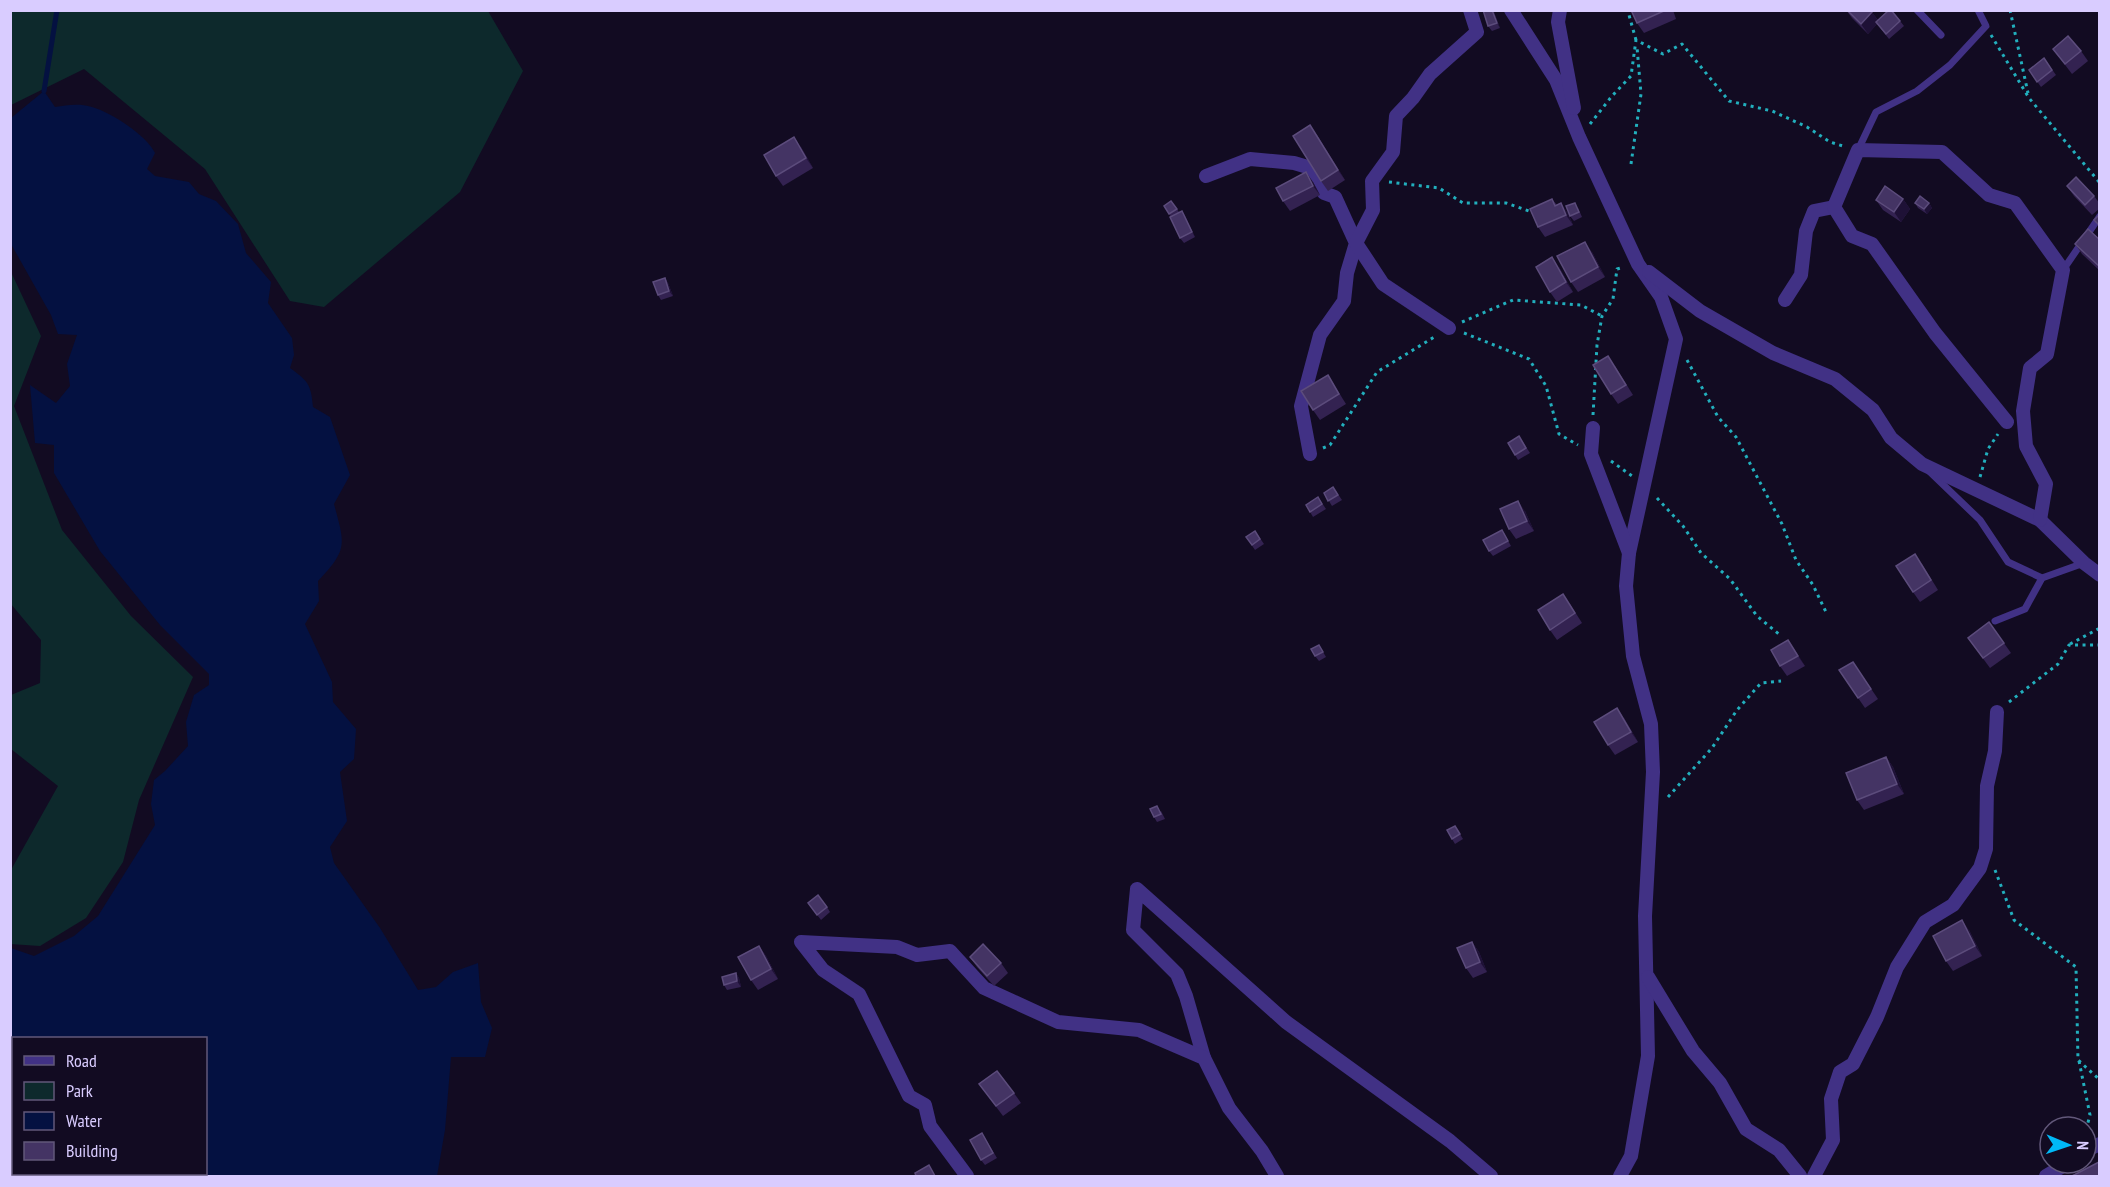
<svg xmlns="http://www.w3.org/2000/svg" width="2110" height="1187" font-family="'PT Sans Narrow',sans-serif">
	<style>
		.green { fill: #0d292c }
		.water { fill: #041141 }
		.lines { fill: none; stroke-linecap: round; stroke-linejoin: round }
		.stream { stroke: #041141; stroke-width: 5 }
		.path { stroke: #22afbd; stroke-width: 3; stroke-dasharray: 3 4.5; stroke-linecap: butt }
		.service { stroke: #413185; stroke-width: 7 }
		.minor { stroke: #413185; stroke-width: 14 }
		.wall { fill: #332251 }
		.shaded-wall { fill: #1e1136 }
		.building { fill: #443464; stroke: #5c4c7c; stroke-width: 1.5 }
	</style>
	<rect width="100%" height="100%" fill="#120b22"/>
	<!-- green -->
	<g class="green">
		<path d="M11,10l477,1 35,60 -63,121 -136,115 -34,-6 -85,-132 -121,-100 -73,36z"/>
		<path d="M11,272l30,64 -27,70 48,124 69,86 62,61 -54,123 -16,62 -37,56 -46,28 -30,-2 1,-74 47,-84 -47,-37v-54l29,-12 1,-43 -30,-36z"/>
	</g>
	<!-- water -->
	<path class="water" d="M44,91l11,16c12,-2 24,-4 37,0 19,5 55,29 63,46l-8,16 8,7 34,6 10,12 17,7 22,23 8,29 25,29 -3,21 24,35 2,17 -4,13c18,13 21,16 23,39l17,10 20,58 -16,29c11,41 14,45 -16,77l1,20 -14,23 27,58 1,20 23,27 -2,30 -14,13 7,49 -17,26 4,16 46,65 38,62 18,-3 17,-15 25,-9 3,39 11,26 -7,29h-34l-6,73 -8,46h-271l-4,-2h44v-136l-193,1 -2,-2v-89l23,8 40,-20 24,-20 57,-91 -4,-21 3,-24 11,-9 23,-25 -2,-24 8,-27 15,-10v-11l-49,-49 -60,-74 -46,-78v-28l-19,-2 -5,-58 26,18 14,-17 -3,-22 10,-29 -19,-1 -7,-19 -40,-71v-126z"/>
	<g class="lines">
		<!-- stream -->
		<path class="stream" d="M44,91l13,-81"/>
		<!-- path -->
		<g class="path">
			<path d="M1634,10l-5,5 7,25"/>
			<path d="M2010,10l18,83"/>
			<path d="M1991,35l38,63 71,85"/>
			<path d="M1590,124l22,-28 19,-20 5,-36 27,14 19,-10 47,57 43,10 35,16 23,15 13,4"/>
			<path d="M1631,164l10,-70 -4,-47"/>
			<path d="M1389,182l50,6 24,15h43l23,8"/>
			<path d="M1462,322l51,-22 68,5 21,11"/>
			<path d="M1464,333l65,26 17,27 13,48 19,11"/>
			<path d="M1687,360l31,57 18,20 46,87 14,36 17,25 13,27"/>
			<path d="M1593,415l4,-70 5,-29 11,-17 4,-30 7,-2"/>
			<path d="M1323,448l7,-3 47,-73 59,-36"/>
			<path d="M1611,461l21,15"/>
			<path d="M1980,477l8,-28 10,-15"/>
			<path d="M1657,498l26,28 18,27 29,26 27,37 23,19"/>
			<path d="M2070,644l30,-16"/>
			<path d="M2009,702l49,-38 11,-19h31"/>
			<path d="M1668,797l44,-49 25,-38 24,-27 20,-2"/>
			<path d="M1995,870l19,50 62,47 2,93 22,20"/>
			<path d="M2079,1061l11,54 -4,15"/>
		</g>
		<!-- service -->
		<g class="service">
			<path d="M1917,10l24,25"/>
			<path d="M1858,150l18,-38 41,-21 33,-26 36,-39 -8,-16"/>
			<path d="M2063,270l37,-54"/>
			<path d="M1930,472l50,48 28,42 34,16"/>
			<path d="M1995,621l30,-12 17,-31 42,-15"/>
		</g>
		<!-- minor -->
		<g class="minor">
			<path d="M1511,10l45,70 23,57 59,127 23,33 15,42 -47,214 -3,33 7,70 18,68 2,48 -8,144 3,140 -17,100 -11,20"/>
			<path d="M1560,10l-2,12 16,86"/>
			<path d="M1206,176l44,-17 44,4 17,5 13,25 11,4 21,46 -9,30 -3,28 -24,34 -19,71 9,48"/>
			<path d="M1649,272l51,39 73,42 62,26 38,31 18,28 31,26 118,56 44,43 16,12"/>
			<path d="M1785,300l16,-25 5,-44 8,-20 20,-4"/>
			<path d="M1449,328l-66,-44 -27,-41 17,-33 -1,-29 21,-29 3,-36 17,-18 17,-24 47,-42 -7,-22"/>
			<path d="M2007,422l-72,-89 -63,-89 -20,-8 -18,-29 24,-57 84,2 47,43 26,8 48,67 -16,84 -17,14 -7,43 3,35 20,38 -6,36"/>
			<path d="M1593,428l-2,26 38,99"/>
			<path d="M1648,977l45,74 27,32 26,46 33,21 21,26"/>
			<path d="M1204,1058l-18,-62 -9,-22 -44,-44 4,-41 149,133 164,119 41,35"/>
			<path d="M2086,1150l14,-6"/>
			<path d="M967,1176l-37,-50 -5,-21 -16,-9 -50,-102 -36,-24 -22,-28 96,5 20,8 33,-4 34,37 74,34 81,8 65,28 25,50 33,43 15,25"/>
			<path d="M1814,1176l19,-36 -2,-41 9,-27 13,-8 24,-47 20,-50 28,-45 28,-17 27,-37 6,-19 1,-63 8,-35 2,-39"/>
			<path d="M2046,1176l22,-13"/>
		</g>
	</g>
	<!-- wall -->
	<g class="wall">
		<path d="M1631,10h42l3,9 -32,14 -7,-10z"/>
		<path d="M1846,10h24l8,10 22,1 4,5 -15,13 -12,-15 -9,10 -16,-16z"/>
		<path d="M1494,12l6,16 -8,3 -4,-5z"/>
		<path d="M2053,49l28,2 7,10 -16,13z"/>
		<path d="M2044,58l12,17 -15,12 -12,-17z"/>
		<path d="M1317,135l28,45 -17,11 -7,-10z"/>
		<path d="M801,147l12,21 -30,18 -7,-10z"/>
		<path d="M1313,182l7,13 -30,16 -7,-10z"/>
		<path d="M2067,186l27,10 6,8v4l-8,7 -18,-19z"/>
		<path d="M1552,199l5,6 11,8 5,12 -28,12 -7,-10z"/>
		<path d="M1903,199l7,10 -9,13 -18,-12 -7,-10z"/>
		<path d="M1171,201l8,11 3,-1 3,5 10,21 -11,6 -4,-5 -9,-21 -7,-11z"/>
		<path d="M1915,203h14l3,5 -5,6 -9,-6z"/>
		<path d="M1578,208l4,9 -8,4 -4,-5z"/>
		<path d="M2100,240v31l-18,-17 -7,-10z"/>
		<path d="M1592,252l13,25 -27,15 -7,-10z"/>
		<path d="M1559,267l14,25 -16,10 -7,-10z"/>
		<path d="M665,278l3,5 5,13 -12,4 -3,-5z"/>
		<path d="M1615,366l18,29 -15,9 -7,-10z"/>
		<path d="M1328,375l18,29 -26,16 -7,-10z"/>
		<path d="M1519,436l11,17 -12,7 -10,-17z"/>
		<path d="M1333,487l9,13 -10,6 -8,-13z"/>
		<path d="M1318,497l8,12 -13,8 -7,-12z"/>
		<path d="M1525,511l9,20 -18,8 -7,-10z"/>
		<path d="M1502,530l9,16 -18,10 -4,-5z"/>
		<path d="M1255,531l9,13 -9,6 -9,-13z"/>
		<path d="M1922,564l16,26 -18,12 -7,-10z"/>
		<path d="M1570,604l12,19 -25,17 -7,-10z"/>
		<path d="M1989,622l22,31 -21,15 -22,-30z"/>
		<path d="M1788,640l17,26 -18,10 -7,-10z"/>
		<path d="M1319,645l7,12 -7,4 -4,-5z"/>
		<path d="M1853,662l25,37 -13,9 -26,-38z"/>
		<path d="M1624,718l14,24 -23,13 -7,-10z"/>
		<path d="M1886,757l7,10 11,27 -40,16 -7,-10z"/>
		<path d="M1161,811l4,8 -8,3 -3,-5z"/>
		<path d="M1455,826l8,13 -8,5 -3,-5z"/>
		<path d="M808,903l19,4 3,5 -9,8z"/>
		<path d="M1969,930l13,26 -29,15 -7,-10z"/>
		<path d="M1472,942l7,10 8,20 -14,6 -7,-10z"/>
		<path d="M759,946l7,10 12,23 -20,11 -7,-10z"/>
		<path d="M970,957l31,6 7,10 -14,13 -17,-19z"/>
		<path d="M736,973l3,5 2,9 -14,3 -3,-5z"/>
		<path d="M979,1084l35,9 7,10 -18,13z"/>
		<path d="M985,1138l12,20 -12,7 -4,-5z"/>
	</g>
	<!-- shaded-wall -->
	<g class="shaded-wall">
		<path d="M1492,10l2,2 6,16 -3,-5z"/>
		<path d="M1872,12l7,10 -11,12 -7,-10z"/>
		<path d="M1310,125l7,10 28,45 -7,-10z"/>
		<path d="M794,137l7,10 12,21 -7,-10z"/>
		<path d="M1306,172l7,10 7,13 -7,-9z"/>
		<path d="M1903,199l7,10 -9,13 -7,-10z"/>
		<path d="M1561,203l7,10 5,12 -7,-10z"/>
		<path d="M1929,203l3,5 -5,6 -3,-5z"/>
		<path d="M1182,211l3,5 10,21 -3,-5z"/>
		<path d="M1585,242l7,10 13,25 -7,-10z"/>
		<path d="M1552,257l7,10 14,25 -7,-10z"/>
		<path d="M665,278l3,5 5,13 -4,-5z"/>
		<path d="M1518,501l7,10 9,20 -7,-10z"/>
		<path d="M1788,640l7,10 10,16 -7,-10z"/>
		<path d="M1617,708l7,10 14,24 -7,-10z"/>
		<path d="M1886,757l7,10 11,27 -7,-10z"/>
		<path d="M1962,920l7,10 13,26 -7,-10z"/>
		<path d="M1472,942l7,10 8,20 -7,-10z"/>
		<path d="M759,946l7,10 12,23 -7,-10z"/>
		<path d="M736,973l3,5 2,9 -4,-6z"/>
	</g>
	<!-- building -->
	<g class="building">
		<path d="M1483,10h9l5,13 -9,3z"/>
		<path d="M1631,10h35l-29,13z"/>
		<path d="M1847,10h23l2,2 -11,12z"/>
		<path d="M1889,10h2l9,11 -14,13 -10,-12z"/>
		<path d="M2068,36l13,15 -16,13 -12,-15z"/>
		<path d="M2044,58l8,12 -15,12 -8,-12z"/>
		<path d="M1310,125l28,45 -17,11 -28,-45z"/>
		<path d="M794,137l12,21 -30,18 -12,-21z"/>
		<path d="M1306,172l7,14 -30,15 -7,-13z"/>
		<path d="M2076,177l18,19 -9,9 -18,-19z"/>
		<path d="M1885,186l18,13 -9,13 -18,-12z"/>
		<path d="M1920,196l9,7 -5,6 -9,-6z"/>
		<path d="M1552,199l3,7 6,-3 5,12 -28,12 -8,-18z"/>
		<path d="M1171,201l6,8 -8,5 -5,-8z"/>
		<path d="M1575,203l4,9 -9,4 -4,-10z"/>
		<path d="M1182,211l10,21 -12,6 -10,-21z"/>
		<path d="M2100,214v12l-6,-6z"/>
		<path d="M2088,229l12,11v27l-25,-23z"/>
		<path d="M1585,242l13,25 -27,15 -14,-26z"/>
		<path d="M1552,257l14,25 -16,10 -14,-25z"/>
		<path d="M665,278l4,13 -11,4 -5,-13z"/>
		<path d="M1608,356l18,29 -15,9 -18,-29z"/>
		<path d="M1328,375l11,19 -26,16 -12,-19z"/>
		<path d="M1519,436l7,12 -11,7 -7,-12z"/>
		<path d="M1333,487l5,8 -10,6 -4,-8z"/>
		<path d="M1318,497l4,7 -12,8 -4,-7z"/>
		<path d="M1518,501l9,20 -18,8 -9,-20z"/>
		<path d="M1502,530l6,11 -19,10 -6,-11z"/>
		<path d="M1255,531l5,8 -8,6 -6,-8z"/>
		<path d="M1915,554l16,26 -18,12 -17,-26z"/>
		<path d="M1563,594l12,19 -25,17 -12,-20z"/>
		<path d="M1989,622l15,21 -21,15 -15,-20z"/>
		<path d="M1788,640l10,16 -18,10 -9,-16z"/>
		<path d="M1319,645l4,7 -8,4 -4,-7z"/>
		<path d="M1853,662l18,27 -13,9 -19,-28z"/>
		<path d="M1617,708l14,24 -23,13 -14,-23z"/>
		<path d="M1886,757l11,27 -40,16 -11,-27z"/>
		<path d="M1157,806l4,8 -7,3 -4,-8z"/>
		<path d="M1455,826l5,8 -8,5 -5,-9z"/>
		<path d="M818,895l9,12 -10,8 -9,-12z"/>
		<path d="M1962,920l13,26 -29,15 -13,-25z"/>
		<path d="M1472,942l8,20 -14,6 -9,-20z"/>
		<path d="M983,944l18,19 -14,13 -17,-19z"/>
		<path d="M759,946l12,23 -20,11 -13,-23z"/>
		<path d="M736,973l1,8 -13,4 -2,-8z"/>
		<path d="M997,1071l17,22 -18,13 -17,-22z"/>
		<path d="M982,1133l11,20 -12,7 -11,-20z"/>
		<path d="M2099,1162l1,14h-28z"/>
		<path d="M929,1165l6,11h-19l-1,-3z"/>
	</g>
	<!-- border -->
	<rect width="2110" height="1187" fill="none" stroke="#d9ccff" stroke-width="24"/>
	<!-- legend -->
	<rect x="12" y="1037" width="195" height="138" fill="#120b22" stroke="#62587a" stroke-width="1.5"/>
	<rect x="24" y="1056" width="30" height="9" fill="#413185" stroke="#62587a" stroke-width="1.5"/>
	<text x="66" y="1067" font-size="18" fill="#d9ccff">Road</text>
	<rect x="24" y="1082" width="30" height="18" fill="#0d292c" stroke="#62587a" stroke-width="1.5"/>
	<text x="66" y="1097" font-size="18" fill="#d9ccff">Park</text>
	<rect x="24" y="1112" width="30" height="18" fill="#041141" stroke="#62587a" stroke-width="1.5"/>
	<text x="66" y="1127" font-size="18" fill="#d9ccff">Water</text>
	<rect x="24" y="1142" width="30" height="18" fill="#443464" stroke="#62587a" stroke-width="1.5"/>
	<text x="66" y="1157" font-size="18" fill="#d9ccff">Building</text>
	<!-- north arrow -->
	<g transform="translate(2068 1145) rotate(92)"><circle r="28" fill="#120b22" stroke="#62587a" stroke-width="1.5"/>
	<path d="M0-4.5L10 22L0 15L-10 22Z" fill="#00b9f7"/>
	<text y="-9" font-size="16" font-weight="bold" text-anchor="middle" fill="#d9ccff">N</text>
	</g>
</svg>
